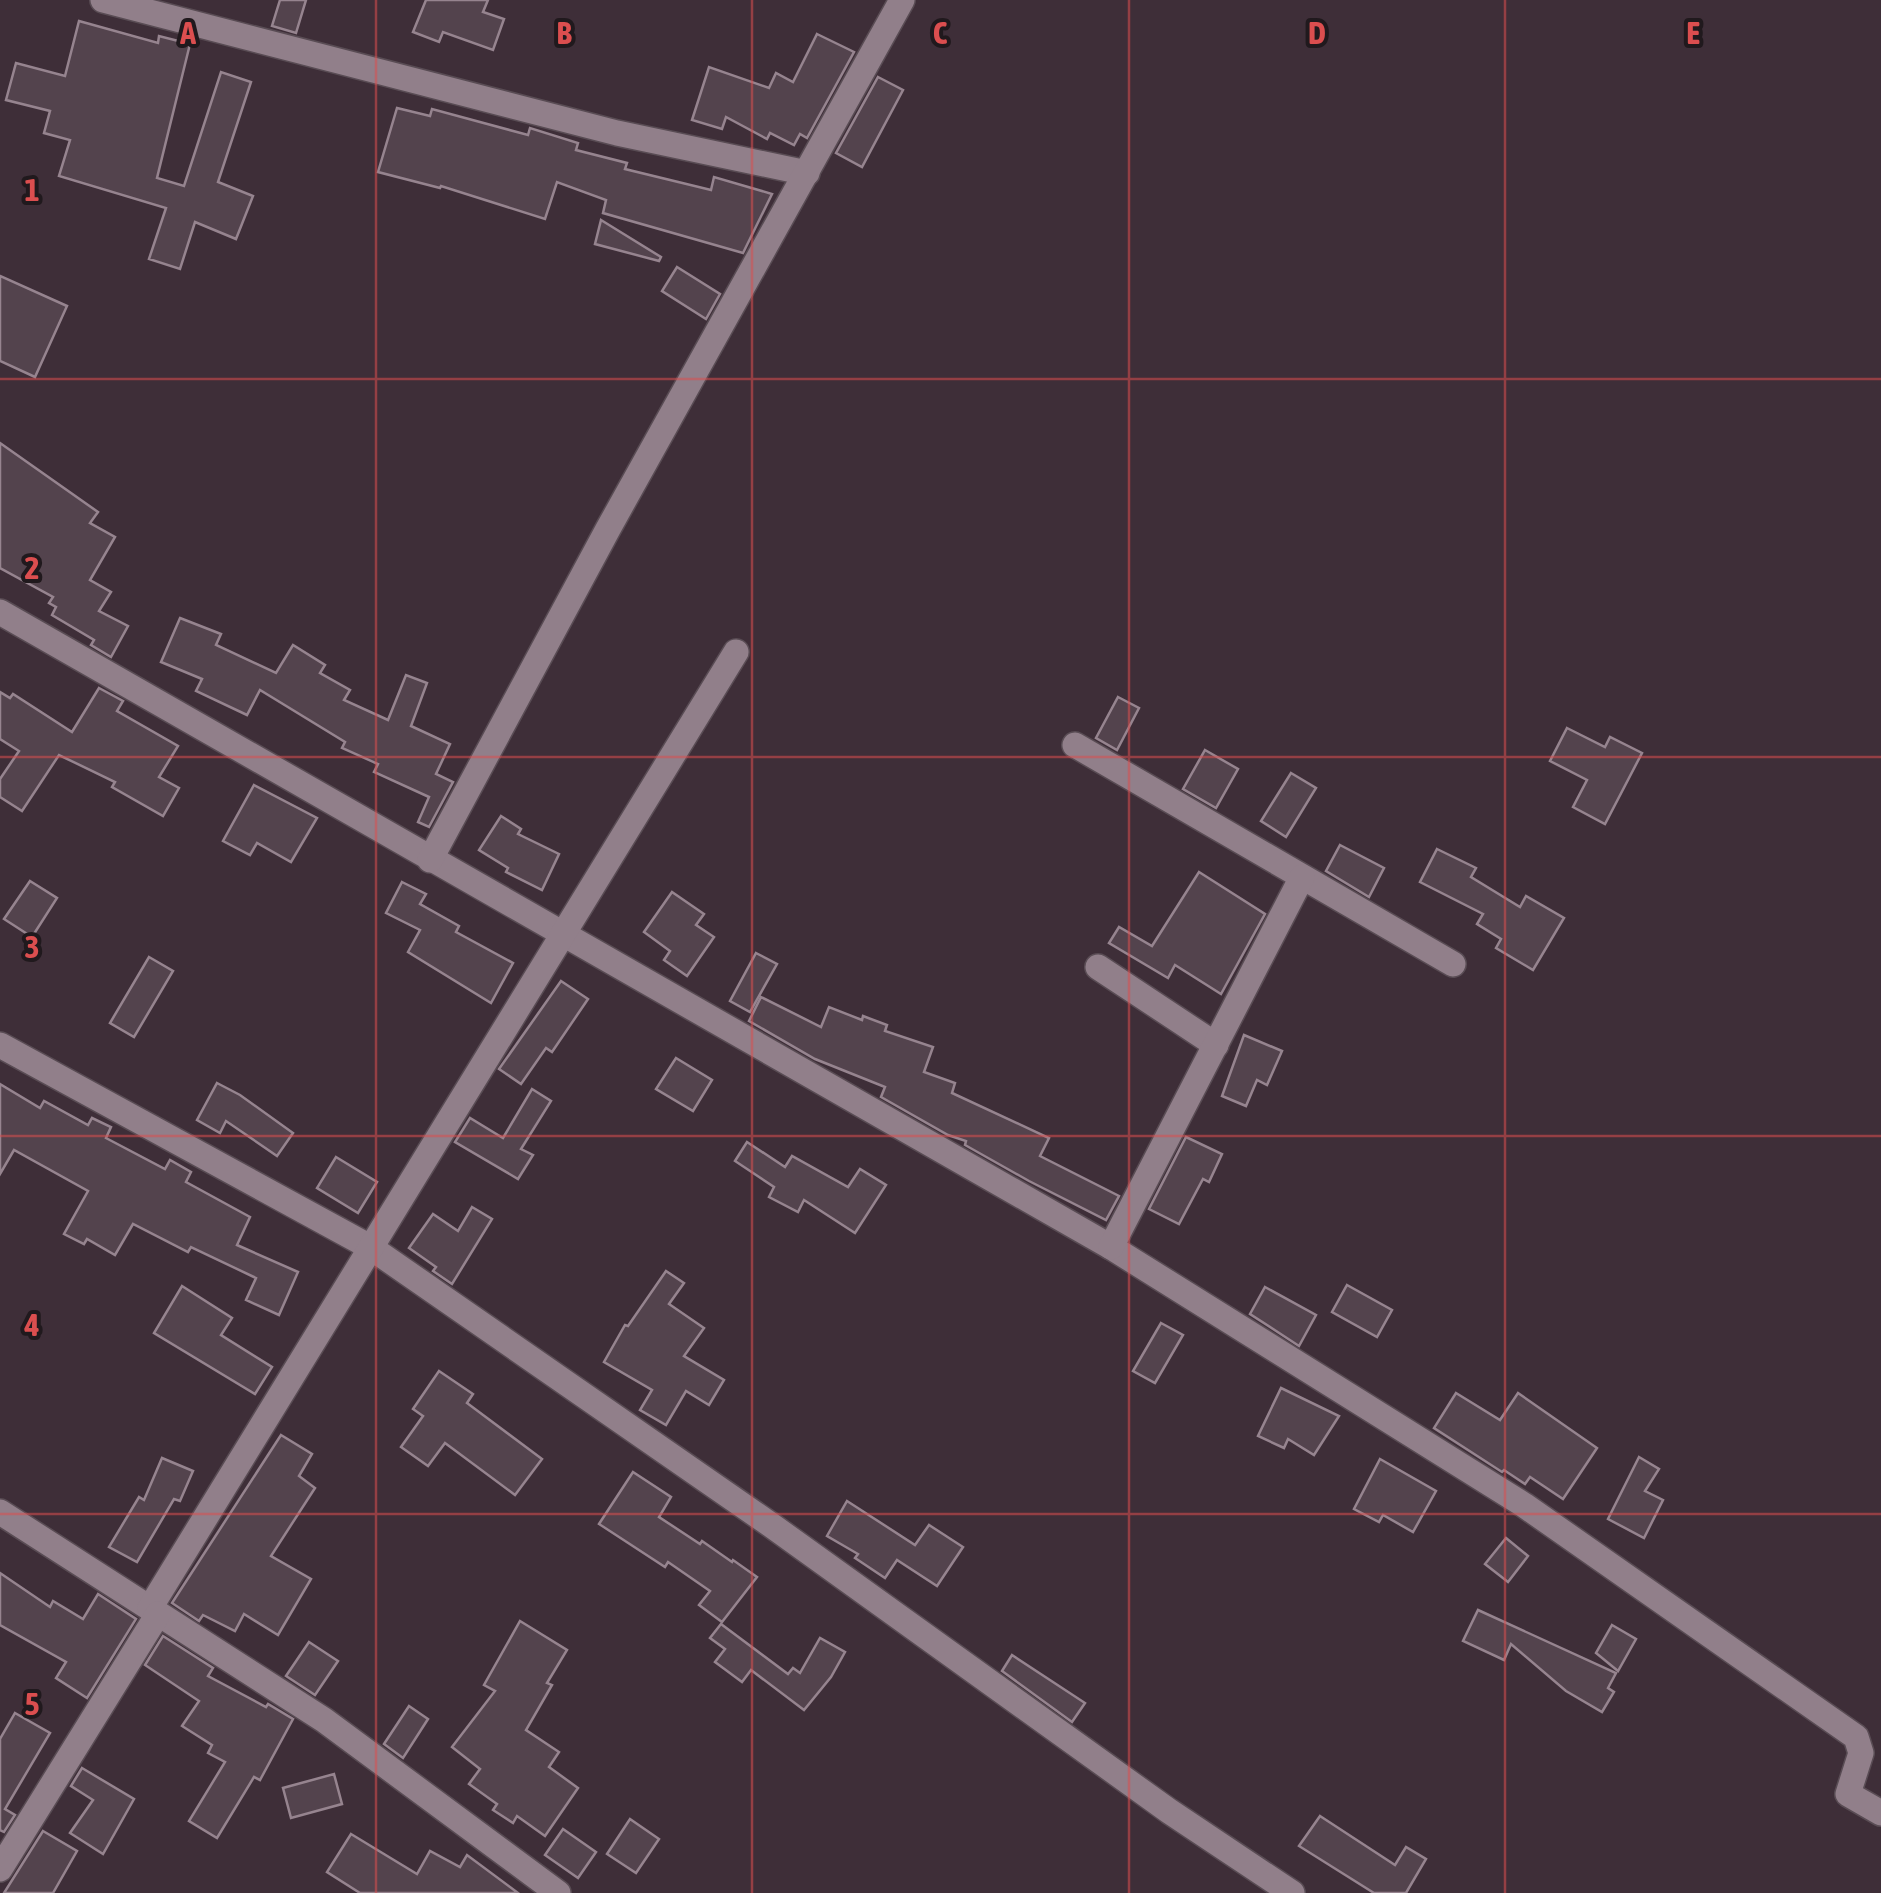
<svg xmlns="http://www.w3.org/2000/svg" width="1881" height="1893" font-family="'Asap Condensed',sans-serif">
	<style>
		.building { fill: #53434d; stroke: #96848f; stroke-width: 2.5 }
		.lines { fill: none; stroke-linecap: round; stroke-linejoin: round }
		.street-casing { stroke: #594c54; stroke-width: 28 }
		.street { stroke: #917f8a; stroke-width: 25 }
		.grid { fill: none; stroke: #db4e4f; stroke-width: 2.5; stroke-opacity: 0.55 }
		.grid-label { font-size: 32px; text-anchor: middle; font-weight: bold; fill: #db4e4f; stroke: #20191d; stroke-width: 8; stroke-linejoin: round; paint-order: stroke }
	</style>
	<rect width="100%" height="100%" fill="#3e2e38"/>
	<!-- building -->
	<g class="building">
		<path d="M280,0h26l-10,33 -24,-7z"/>
		<path d="M426,0h62l-5,12 21,7 -11,31 -50,-18 -4,10 -26,-10z"/>
		<path d="M79,21l79,22 1,-7 31,8 -33,134 27,8 37,-114 30,10 -33,100 35,14 -17,43 -41,-17 -15,47 -31,-10 17,-51 -107,-32 11,-36 -26,-7 6,-22 -44,-11 10,-37 49,13z"/>
		<path d="M817,34l37,18 -47,86 -7,-4 -6,11 -24,-12 -3,6 -41,-22 -4,12 -30,-9 17,-53 60,21 7,-15 17,9z"/>
		<path d="M878,77l25,13 -41,77 -26,-14z"/>
		<path d="M397,108l33,8 2,-7 96,26 2,-7 48,15 -2,7 51,13 -2,6 86,21 3,-13 58,17 -29,59 -140,-40 3,-13 -49,-18 -12,37 -104,-33 -1,2 -62,-16z"/>
		<path d="M601,220l60,37 -2,4 -64,-17z"/>
		<path d="M677,267l43,27 -14,25 -44,-28z"/>
		<path d="M0,276l67,30 -32,71 -35,-16z"/>
		<path d="M0,443l98,69 -8,11 25,14 -25,43 21,12 -12,19 29,15 -17,31 -20,-12 3,-5 -42,-25 4,-8 -7,-4 4,-6 -53,-29z"/>
		<path d="M180,618l41,16 -5,11 60,28 17,-28 32,20 -5,8 30,17 -6,10 44,20 18,-45 21,8 -16,43 39,18 -14,30 17,8 -24,45 -11,-5 11,-25 -55,-25 4,-8 -36,-16 3,-6 -85,-52 -13,25 -51,-24 6,-12 -41,-17z"/>
		<path d="M99,688l24,13 -6,10 61,35 -19,31 20,11 -16,28 -51,-29 3,-5 -56,-27 -37,56 -22,-14v-18l19,-28 -19,-12v-47l10,6 3,-4 59,38z"/>
		<path d="M1118,697l21,11 -22,42 -21,-12z"/>
		<path d="M1567,728l38,19 5,-10 32,16 -37,71 -32,-17 14,-27 -37,-19z"/>
		<path d="M1205,750l33,19 -22,39 -33,-19z"/>
		<path d="M1291,773l25,15 -30,49 -25,-16z"/>
		<path d="M254,785l63,33 -26,44 -34,-19 -7,12 -27,-14z"/>
		<path d="M501,816l20,13 -3,5 41,20 -17,36 -36,-18 2,-4 -29,-18z"/>
		<path d="M1340,845l44,23 -15,29 -43,-26z"/>
		<path d="M1437,849l39,19 -5,9 49,30 6,-11 38,22 -31,52 -37,-22 5,-9 -24,-15 6,-10 -63,-32z"/>
		<path d="M1199,872l66,42 -44,80 -46,-29 -7,13 -59,-35 10,-16 33,19z"/>
		<path d="M30,881l27,17 -25,39 -28,-18z"/>
		<path d="M402,882l24,12 -6,10 39,22 -3,6 57,31 -22,40 -83,-51 12,-22 -34,-17z"/>
		<path d="M672,892l32,22 -8,11 18,12 -27,39 -23,-16 6,-9 -26,-19z"/>
		<path d="M756,953l21,11 -27,48 -20,-11z"/>
		<path d="M149,957l24,14 -39,66 -24,-14z"/>
		<path d="M561,981l27,18 -36,53 -6,-4 -25,36 -22,-15z"/>
		<path d="M761,997l60,30 8,-20 33,13 1,-4 24,9 -2,6 48,16 -9,25 31,11 -3,10 97,45 -9,18 79,40 -13,24 -77,-39 -64,-36 1,-4 -18,-6 -67,-38 4,-10 -70,-28 -66,-38z"/>
		<path d="M1244,1035l38,16 -15,34 -10,-5 -11,26 -24,-10z"/>
		<path d="M676,1058l36,22 -19,31 -37,-22z"/>
		<path d="M217,1083l23,12 53,38 -16,23 -51,-35 -6,12 -23,-13z"/>
		<path d="M0,1084l40,24 4,-7 44,24 4,-7 19,9 -5,11 59,31 5,-9 21,12 -5,10 64,35 -13,28 61,27 -19,43 -33,-15 10,-22 -65,-31 -3,5 -55,-28 -18,31 -28,-16 -3,5 -20,-10 24,-43 -74,-41 -14,24z"/>
		<path d="M532,1089l19,12 -30,48 12,6 -15,24 -63,-37 15,-24 33,20z"/>
		<path d="M1186,1137l36,17 -13,28 -6,-3 -24,45 -30,-15z"/>
		<path d="M747,1142l38,25 7,-11 56,31 12,-18 26,16 -31,48 -51,-33 -6,12 -29,-15 5,-10 -39,-26z"/>
		<path d="M336,1157l41,25 -19,31 -41,-25z"/>
		<path d="M472,1207l20,12 -40,65 -19,-13 3,-4 -27,-19 24,-34 25,17z"/>
		<path d="M666,1271l18,12 -15,21 35,24 -20,28 40,24 -15,25 -23,-14 -20,34 -26,-15 12,-20 -48,-28 21,-37 3,1z"/>
		<path d="M1347,1285l45,25 -15,27 -45,-25z"/>
		<path d="M182,1286l50,32 -11,17 51,32 -17,27 -101,-61z"/>
		<path d="M1265,1287l51,28 -17,31 -49,-32z"/>
		<path d="M1161,1323l22,12 -28,48 -22,-12z"/>
		<path d="M439,1371l34,23 -6,9 75,56 -27,36 -70,-52 -17,23 -27,-19 22,-31 -10,-7z"/>
		<path d="M1281,1388l58,28 -25,39 -26,-16 -4,9 -26,-12z"/>
		<path d="M1456,1393l44,27 18,-27 79,55 -34,51 -33,-22 -5,7 -21,-14 -2,2 -68,-44z"/>
		<path d="M281,1435l31,19 -13,22 16,12 -44,68 40,23 -33,56 -34,-21 -9,17 -32,-16 -4,6 -27,-18z"/>
		<path d="M1639,1457l20,12 -14,22 18,9 -19,38 -36,-19z"/>
		<path d="M162,1458l31,13 -13,30 -6,-2 -37,63 -28,-15 30,-50 5,3z"/>
		<path d="M1380,1459l56,32 -23,41 -30,-17 -4,7 -25,-13z"/>
		<path d="M633,1472l38,25 -12,20 41,27 2,-3 30,21 1,-2 24,17 -35,45 -23,-17 11,-14 -42,-29 -3,5 -66,-43z"/>
		<path d="M847,1501l68,44 14,-20 34,22 -26,39 -40,-26 -12,18 -30,-20 3,-4 -31,-18z"/>
		<path d="M1506,1538l22,18 -20,26 -23,-18z"/>
		<path d="M0,1573l50,34 3,-6 30,18 15,-25 38,25 -49,79 -31,-20 10,-16 -66,-37z"/>
		<path d="M1478,1610l138,63 -8,15 6,4 -12,20 -36,-21 -55,-47 -7,16 -41,-19z"/>
		<path d="M520,1621l47,29 -20,33 5,2 -26,45 33,22 -10,15 29,21 -33,48 -28,-20 -4,7 -20,-13 4,-6 -28,-20 11,-15 -28,-22 43,-56 -11,-6z"/>
		<path d="M721,1624l67,50 5,-6 7,5 20,-35 25,14 -14,25 -27,33 -53,-40 -9,12 -27,-20 10,-13 -15,-11z"/>
		<path d="M1612,1625l24,14 -18,32 -22,-18z"/>
		<path d="M163,1636l50,32 -5,8 58,31 2,-3 25,15 -33,61 -6,-3 -37,61 -28,-17 36,-59 -17,-9 4,-8 -30,-19 17,-25 -54,-36z"/>
		<path d="M309,1642l29,19 -23,34 -29,-19z"/>
		<path d="M1012,1655l73,48 -13,19 -70,-51z"/>
		<path d="M409,1706l19,13 -25,39 -19,-14z"/>
		<path d="M15,1713l35,20 -45,76 10,6 -11,17 -4,-2v-91z"/>
		<path d="M82,1768l52,31 -31,55 -33,-21 23,-33 -22,-14z"/>
		<path d="M334,1774l8,30 -51,14 -8,-30z"/>
		<path d="M1320,1816l75,49 11,-18 20,12 -20,34h-32l-75,-47z"/>
		<path d="M630,1819l29,20 -23,34 -29,-19z"/>
		<path d="M563,1829l33,23 -18,26 -33,-23z"/>
		<path d="M43,1831l34,20 -24,42h-49z"/>
		<path d="M351,1834l66,40 13,-23 30,16 7,-12 51,38h-158l-33,-21z"/>
	</g>
	<g class="lines">
		<!-- street casing -->
		<g class="street-casing">
			<g id="street">
				<path d="M103,0l514,133 190,40"/>
				<path d="M0,612l1111,635 413,258 332,232 5,16 -13,41 33,19"/>
				<path d="M1075,745l378,219"/>
				<path d="M430,860l178,-331 294,-529"/>
				<path d="M1098,967l118,78"/>
				<path d="M0,1045l370,202 401,278 398,286 123,82"/>
				<path d="M1111,1247l191,-370"/>
				<path d="M0,1512l324,208 234,173"/>
				<path d="M150,1608l586,-956"/>
				<path d="M0,1869l158,-255"/>
			</g>
		</g>
		<!-- street -->
		<use href="#street" class="street"/>
	</g>
	<!-- grid -->
	<path class="grid" d="M376,0v1893M752,0v1893M1129,0v1893M1505,0v1893M0,379h1881M0,757h1881M0,1136h1881M0,1514h1881"/>
	<g class="grid-label">
		<text x="188" y="44">A</text>
		<text x="564" y="44">B</text>
		<text x="940" y="44">C</text>
		<text x="1317" y="44">D</text>
		<text x="1693" y="44">E</text>
		<text x="32" y="201">1</text>
		<text x="32" y="579">2</text>
		<text x="32" y="958">3</text>
		<text x="32" y="1336">4</text>
		<text x="32" y="1715">5</text>
	</g>
</svg>
